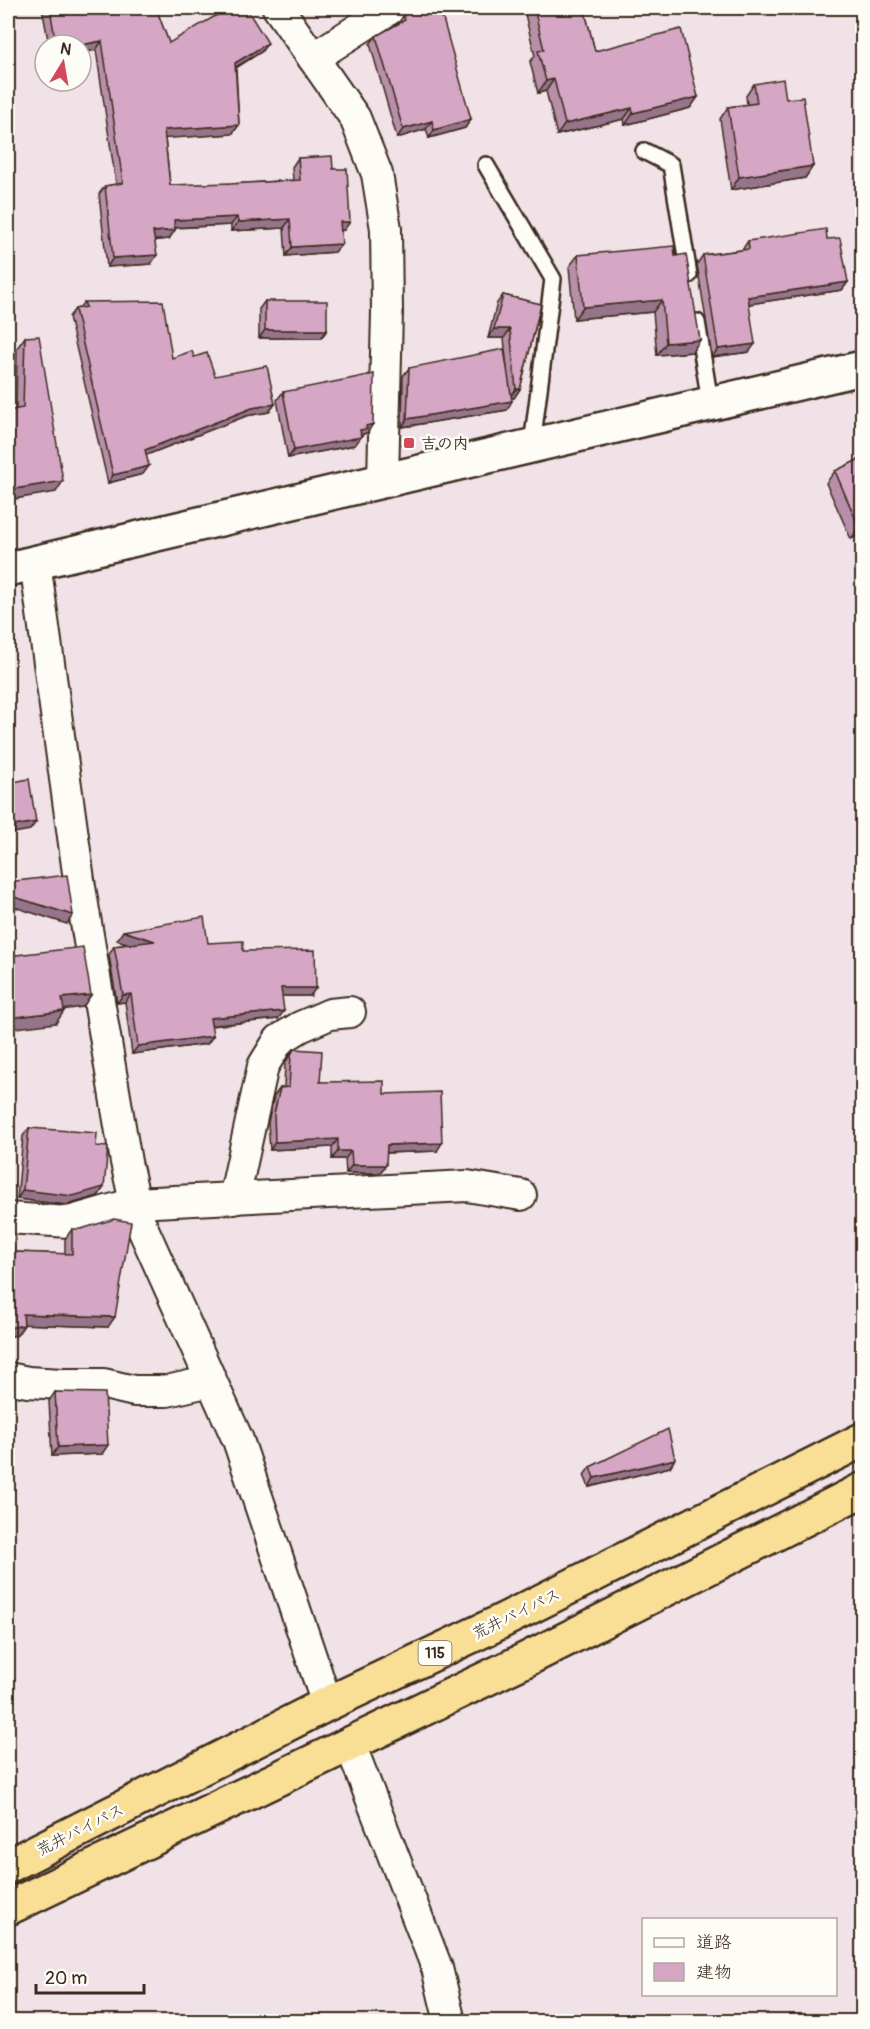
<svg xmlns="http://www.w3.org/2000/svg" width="870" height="2029" font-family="Pangolin,'Klee One',sans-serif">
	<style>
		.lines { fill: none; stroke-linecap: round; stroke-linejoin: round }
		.lane-casing { stroke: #3b2a1e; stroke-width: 20 }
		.street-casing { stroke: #3b2a1e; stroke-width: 34 }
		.secondary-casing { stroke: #3b2a1e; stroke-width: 38 }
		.highway-casing { stroke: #3b2a1e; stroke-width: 38 }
		.lane { stroke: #fdfcf7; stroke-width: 15 }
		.street { stroke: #fdfcf7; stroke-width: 30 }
		.secondary { stroke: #fdfcf7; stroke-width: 33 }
		.highway { stroke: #f9df96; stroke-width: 33 }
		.wall { fill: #b88fa9; stroke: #3b2a1e; stroke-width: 1.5 }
		.shaded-wall { fill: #96748a; stroke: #3b2a1e; stroke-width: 1.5 }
		.building { fill: #d6a6c5; stroke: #3b2a1e; stroke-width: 1.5 }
		.poi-dot { fill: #d1495b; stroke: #fdfcf7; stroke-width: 2 }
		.labels { text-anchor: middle; stroke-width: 5; stroke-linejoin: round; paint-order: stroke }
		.shield { fill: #fdfcf7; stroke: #75695f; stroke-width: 1.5 }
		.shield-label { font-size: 15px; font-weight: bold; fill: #3b2a1e }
		.poi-label { font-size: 16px; font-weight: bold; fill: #3b2a1e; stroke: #fdfcf7; text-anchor: start }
		.street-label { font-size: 16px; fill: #3b2a1e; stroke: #fdfcf7 }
	</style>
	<rect width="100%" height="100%" fill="#f1e2e8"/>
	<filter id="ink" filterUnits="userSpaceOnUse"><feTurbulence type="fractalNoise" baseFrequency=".0167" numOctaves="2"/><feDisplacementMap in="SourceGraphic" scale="12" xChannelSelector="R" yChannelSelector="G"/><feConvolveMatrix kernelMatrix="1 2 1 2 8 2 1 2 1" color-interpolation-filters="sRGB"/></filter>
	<g filter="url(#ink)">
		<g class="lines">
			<!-- lane casing -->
			<g class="lane-casing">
				<g id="lane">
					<path d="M644,151l27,14 18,110"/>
					<path d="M486,165l67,114 -21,166"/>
					<path d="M697,322l13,80"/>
				</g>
			</g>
			<!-- street casing -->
			<g class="street-casing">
				<g id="street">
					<path d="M278,8l77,110 22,56 9,55 1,83 -4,168"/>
					<path d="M313,58l78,-50"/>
					<path d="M35,562l45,325 46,275 13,58 99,220 89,264"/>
					<path d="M234,1199l29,-133 16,-26 21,-13 30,-13 20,-2"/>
					<path d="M8,1218l61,4 66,-19 332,-17 54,9"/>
					<path d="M8,1378l20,4 34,2h42l30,7h33l44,-10"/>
					<path d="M350,1744l87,224 13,54"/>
				</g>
			</g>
			<!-- secondary casing -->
			<g class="secondary-casing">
				<path id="secondary" d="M8,569l854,-201"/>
			</g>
			<!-- highway casing -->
			<g class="highway-casing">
				<g id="highway">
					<path d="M8,1866l319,-162 165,-78 370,-186"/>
					<path d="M8,1908l515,-247 339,-171"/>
				</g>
			</g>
			<!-- lane -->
			<use href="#lane" class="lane"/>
			<!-- street -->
			<use href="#street" class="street"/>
			<!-- secondary -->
			<use href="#secondary" class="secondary"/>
			<!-- highway -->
			<use href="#highway" class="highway"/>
		</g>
		<!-- wall -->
		<g class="wall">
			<path d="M42,8h114l13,35 92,9 -25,16 3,57 -7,9 -67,4 5,47 60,-1 63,-4 -1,-13 6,-9 35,11 11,61 -3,1 -6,21 -49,4 -2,-28 -53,3v-6l-56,3 -6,11 -14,1 -4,24 -44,3 -8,-73 6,-8 11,-2 -20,-134 -15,3v-8h-32z"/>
			<path d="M408,8h28l35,111 -6,9 -36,10 -3,-9 -29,9 -27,-94 6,-8 22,-12 5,-8 4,-4z"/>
			<path d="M526,8h58l11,43 103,46 -8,11 -65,17 -1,-6 -67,16 -11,-44 -8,2 -8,-31 5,-6 -11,-46z"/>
			<path d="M754,84l32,15 27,67 -8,12 -74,12 -11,-71 8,-12 19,-2 -1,-9z"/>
			<path d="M827,239l21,43 -6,8 -93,14v48l-37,5 -15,-93 6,-9 39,-5 6,-9z"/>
			<path d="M578,255l97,1 25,84 -8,12 -35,3 -4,-43 -79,7 -5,-52z"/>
			<path d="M862,290v16l-3,-12z"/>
			<path d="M503,295l38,9 -21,85 -6,9 -2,-1 -5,13 -105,17 1,-51 6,-8 98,1 -3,-31h-16l9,-35z"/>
			<path d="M265,301l62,29 -6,8h-62v-29z"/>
			<path d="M84,302l88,56 22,-1 21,19 60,28 -6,8 -23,4 -100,39 -3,19 -35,9 -39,-166 6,-8 4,-1z"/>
			<path d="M25,337l31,155 -40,-82 1,-62z"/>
			<path d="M283,392l84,41 -4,1 -8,11 -67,13 -11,-58z"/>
			<path d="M862,458v76l-11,5 -25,-56 9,-12z"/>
			<path d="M117,940l91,3 35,8 67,45h-28l-4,23 -67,7 2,10 -6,8 -75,10 -7,-52 -8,1 -8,-48 5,-9 18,-2z"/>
			<path d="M294,1049l26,33 64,12 53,57 -50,2 -7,20h-34l-1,-14h-13v-12l-62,3 -2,-28 6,-26 6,-8 4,-1 1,-24z"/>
			<path d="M29,1128l67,18 8,41 -6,9 -31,9 -50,-6 6,-63z"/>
			<path d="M72,1229l36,98 -84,-3v1l-7,10 -3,-83 51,2v-15z"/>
			<path d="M55,1392l47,62 -50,2 -3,-55z"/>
			<path d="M590,1467h80l-81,20 -5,-12z"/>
		</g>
		<!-- shaded-wall -->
		<g class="shaded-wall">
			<path d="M102,41l-6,9 -15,3v-8z"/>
			<path d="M268,43l-7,9 -32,19 6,-8z"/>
			<path d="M554,79l-8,12 -8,2 8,-12z"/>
			<path d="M698,97l-8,11 -65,17 8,-12z"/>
			<path d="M632,108l-8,11 -67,16 8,-11z"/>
			<path d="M471,119l-6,9 -36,10 5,-8z"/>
			<path d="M432,121l-6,8 -29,9 6,-9z"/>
			<path d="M239,125l-7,9 -74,5 6,-9z"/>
			<path d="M813,166l-8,12 -74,12 8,-13z"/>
			<path d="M237,217l-6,8 -63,3 6,-8z"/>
			<path d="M290,219l-6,9 -53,3 7,-9z"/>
			<path d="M340,222h10l-6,8 -10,1z"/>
			<path d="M175,230l-6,9 -22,2 6,-9z"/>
			<path d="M342,244l-7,8 -49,4 6,-9z"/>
			<path d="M157,255l-6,9 -44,3 6,-9z"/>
			<path d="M848,282l-6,8 -100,15 6,-8z"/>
			<path d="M662,300l-9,12 -79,7 9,-12z"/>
			<path d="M494,329h16l-6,9h-16z"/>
			<path d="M265,330h62l-6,8h-62z"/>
			<path d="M700,340l-8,12 -35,3 9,-12z"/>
			<path d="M755,344l-6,8 -37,5 6,-8z"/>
			<path d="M516,389h4l-6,9 -4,-1z"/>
			<path d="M512,401l-5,9 -105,17 5,-8z"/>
			<path d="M275,404l-6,8 -23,4 -107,42 6,-8 107,-42z"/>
			<path d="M373,424l-6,9 -4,1 -8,11 -67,13 6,-8 66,-20 6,-4z"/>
			<path d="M149,466l-6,8 -35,9 5,-8z"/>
			<path d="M63,481l-7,11 -48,8v-10z"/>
			<path d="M862,526v8l-11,5 8,-12z"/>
			<path d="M36,822l-6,8 -22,4v-7z"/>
			<path d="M8,895l65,20 -6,9 -59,-19z"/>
			<path d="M123,931l32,10 -6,9 -32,-10z"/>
			<path d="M281,988h35l-6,8h-34z"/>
			<path d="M131,994l-6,8 -8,1 6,-8z"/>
			<path d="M91,995l-8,12 -29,4 8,-13z"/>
			<path d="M64,1011l-8,12 -48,6v-11z"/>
			<path d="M284,1011l-6,8 -73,7 5,-8z"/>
			<path d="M213,1036l-6,8 -75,10 6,-8z"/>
			<path d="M338,1139l-6,8 -62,3 5,-8z"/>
			<path d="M442,1143l-5,8 -55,2 5,-8z"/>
			<path d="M338,1151h13l-6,8h-13z"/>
			<path d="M352,1165h34l-6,8h-34z"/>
			<path d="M104,1187l-6,9 -31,9 -50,-6 6,-9z"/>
			<path d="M23,1314l92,3 -7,10 -92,-3z"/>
			<path d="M24,1325l-7,10 -9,2v-9z"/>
			<path d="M108,1445l-6,9 -50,2 6,-9z"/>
			<path d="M675,1459l-5,8 -81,20 5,-9z"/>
		</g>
		<!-- building -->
		<g class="building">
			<path d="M50,8h106l13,35 60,-35h17l22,35 -33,20 4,62 -75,5 6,55 60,-2v1l70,-4 -2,-22 34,-2 1,13h14l3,53h-10l2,22 -50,3 -2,-28 -52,3 -1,-5 -63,3 1,10 -22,2 4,23 -44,3 -8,-72 18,-3 -21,-142 -21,4h-25z"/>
			<path d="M412,8h24l7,11 28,100 -37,11 -2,-9 -29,8 -27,-93 29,-16 -2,-4z"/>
			<path d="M534,8h50l11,43 86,-22 17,68 -65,16 -1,-5 -67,16 -11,-45 -8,2 -8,-30 6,-1z"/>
			<path d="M783,79l3,20 17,-2 10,69 -74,11 -11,-70 29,-4 -3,-19z"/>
			<path d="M826,229l1,10 13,-1 8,44 -100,15 7,47 -37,5 -15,-94 46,-6 -1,-8z"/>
			<path d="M674,246l1,10 11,-2 14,86 -34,3 -4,-43 -79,7 -5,-52z"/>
			<path d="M503,295l38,9 -21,85h-4l-6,-60h-16z"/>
			<path d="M163,301l9,57 20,-7 2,6 13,-4 8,23 52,-10 8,38 -23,4 -107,42 4,16 -36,9 -38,-166 11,-2 -2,-5z"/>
			<rect x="265" y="301" width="62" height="29"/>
			<path d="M39,336l24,145 -55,9v-79l15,-3 2,-71z"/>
			<path d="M504,349l8,52 -105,18 2,-51z"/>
			<path d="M374,374l-1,50 -7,2 1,3 -7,1 1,7 -67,13 -11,-58z"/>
			<path d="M862,458v68l-3,1 -24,-56z"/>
			<path d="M29,779l7,43 -28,5v-44z"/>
			<path d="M67,875l6,40 -65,-20v-13z"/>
			<path d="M204,917l4,26 35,-2v10l72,-1 1,38h-35l3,23 -74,7 3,18 -75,10 -7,-52 -8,1 -9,-49 41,-5 -32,-10z"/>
			<path d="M83,947l8,48 -29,3 2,13 -56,7v-62z"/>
			<path d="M294,1049l28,2 -2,31 64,-1v13l56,-2 2,51 -55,2 -1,20h-34l-1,-14h-13v-12l-63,3 -1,-28 6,-26 9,-1 2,-32z"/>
			<path d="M29,1128l68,5 -1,13 12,1 -4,40 -31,9 -50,-6z"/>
			<path d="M114,1219l17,3 -16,95 -92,-3 1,11 -16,3v-101h3l3,25 58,2v-25h9z"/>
			<path d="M55,1392l50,1 3,52 -50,2z"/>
			<path d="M668,1429l7,30 -81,19 -4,-11z"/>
		</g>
	</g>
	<!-- markers -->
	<rect class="poi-dot" x="403" y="437" width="12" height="12" rx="3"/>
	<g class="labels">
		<!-- shield labels -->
		<rect class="shield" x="418.5" y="1641" width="33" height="24" rx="4.5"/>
		<g class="shield-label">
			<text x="435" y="1658">115</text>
		</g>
		<!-- poi labels -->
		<g class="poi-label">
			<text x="421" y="449">吉の内</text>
		</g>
		<!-- street labels -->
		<g class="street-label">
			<text transform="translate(516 1613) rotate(-26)" y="6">荒井バイパス</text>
			<text transform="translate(80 1829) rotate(-27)" y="6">荒井バイパス</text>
		</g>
	</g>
	<!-- margin -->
	<rect width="870" height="2029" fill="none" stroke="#fdfcf7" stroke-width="30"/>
	<rect x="15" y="15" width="840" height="1999" fill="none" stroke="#3b2a1e" stroke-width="2" filter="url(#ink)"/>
	<!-- legend -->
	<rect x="642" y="1918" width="195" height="78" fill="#fdfcf7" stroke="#afa8a0" stroke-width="1.5"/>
	<rect x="654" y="1938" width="30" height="9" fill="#fdfcf7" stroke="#afa8a0" stroke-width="1.5"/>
	<text x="696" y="1948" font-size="18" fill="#3b2a1e">道路</text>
	<rect x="654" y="1963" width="30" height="18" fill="#d6a6c5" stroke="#afa8a0" stroke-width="1.5"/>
	<text x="696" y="1978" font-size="18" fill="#3b2a1e">建物</text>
	<!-- north arrow -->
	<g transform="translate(63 63) rotate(11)"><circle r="28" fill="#fdfcf7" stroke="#afa8a0" stroke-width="1.5"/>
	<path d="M0-4.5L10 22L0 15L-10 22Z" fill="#d1495b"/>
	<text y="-9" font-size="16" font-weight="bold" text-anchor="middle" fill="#3b2a1e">N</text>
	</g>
	<!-- scale -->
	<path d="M36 1984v9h108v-9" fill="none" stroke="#3b2a1e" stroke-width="3"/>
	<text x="45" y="1984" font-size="18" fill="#3b2a1e" stroke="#fdfcf7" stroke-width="4.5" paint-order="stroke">20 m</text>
</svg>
